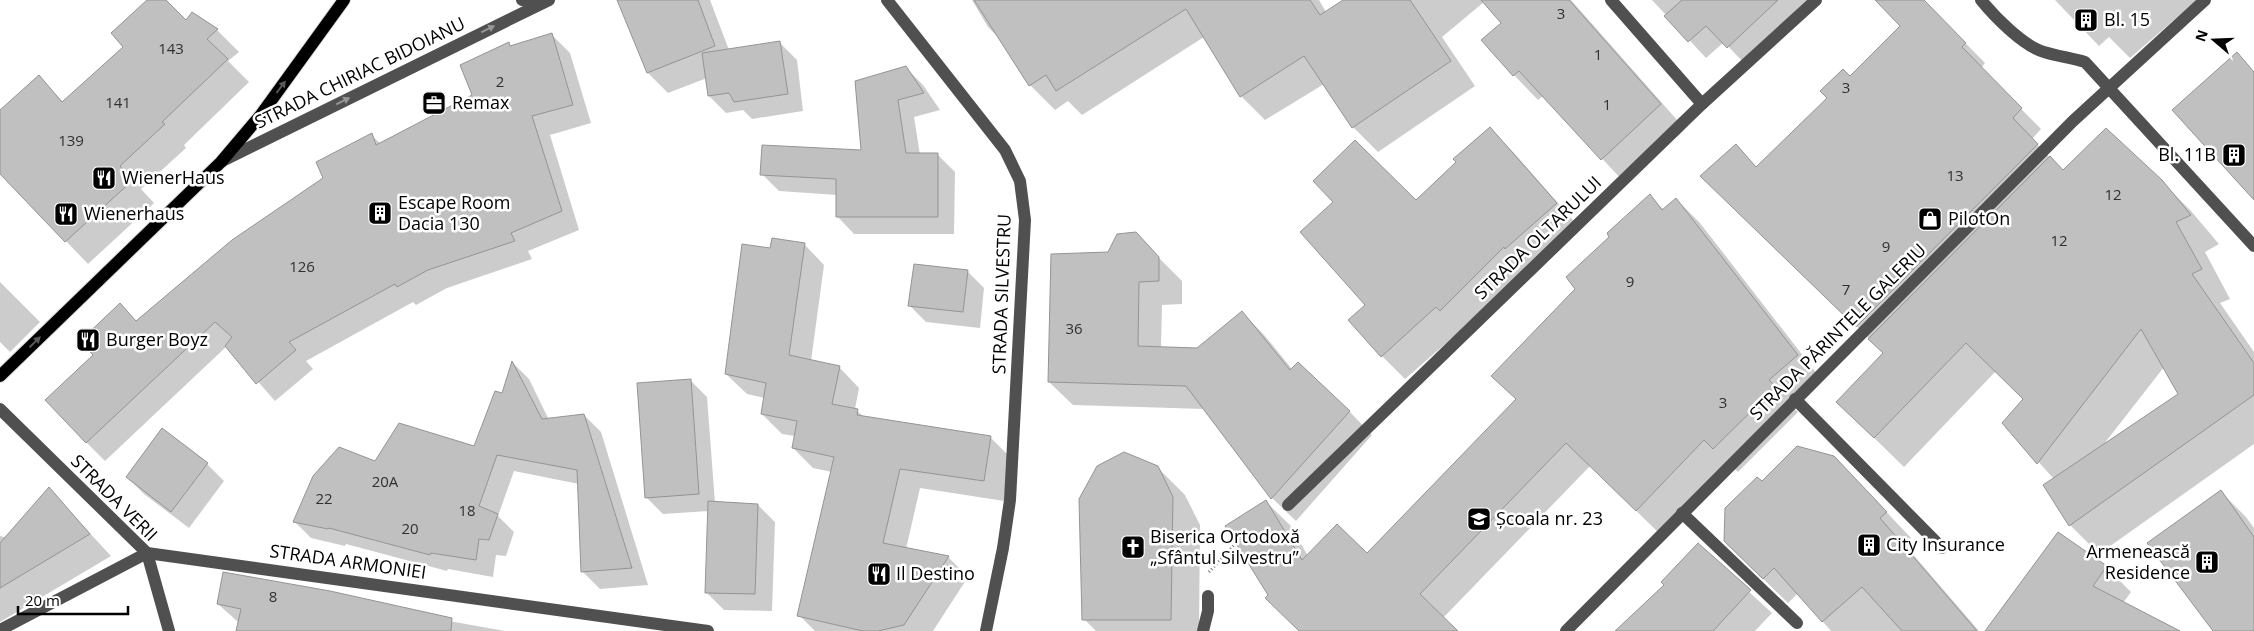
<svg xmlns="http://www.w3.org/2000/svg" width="2254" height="631" font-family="'Open Sans',sans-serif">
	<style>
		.shadow { fill: #0003; fill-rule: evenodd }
		.building { fill: #c0c0c0; stroke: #949494 }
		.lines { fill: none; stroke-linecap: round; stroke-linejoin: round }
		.major-casing { stroke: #dbdbdb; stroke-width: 14 }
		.path { stroke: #727272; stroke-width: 3; stroke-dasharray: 1 2.5; stroke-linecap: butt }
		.minor { stroke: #505050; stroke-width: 12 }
		.major { stroke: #000; stroke-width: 12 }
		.oneway { fill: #969696 }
		.oneway2 { fill: #595959 }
		.labels { text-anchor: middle; stroke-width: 5; stroke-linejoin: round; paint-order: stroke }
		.number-label { font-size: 15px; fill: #303030 }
		.poi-label { font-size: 18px; fill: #000; stroke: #fff; text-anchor: start }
		.street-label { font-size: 18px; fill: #000; stroke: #fff }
	</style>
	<rect width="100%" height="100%" fill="#fff"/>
	<!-- shadow -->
	<g class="shadow">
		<path d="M148,0h16l22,21 7,-7 24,16 22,22 -11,9 21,21 -65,63 2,3 -45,41 13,14 -66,61 -88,-92v-60l39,-35 25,26 60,-56z"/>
		<path d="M619,0h91l19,50 51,-7 17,17 6,51 -51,8 -9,-9 -17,3 -17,-17 -2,-18 -39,15 -20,-20z"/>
		<path d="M972,0h347l7,12 19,-12h226l114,129 -59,55 -83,-88 -5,4 -24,-25 -11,-52 -19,-21 -42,35 33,49 -97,66 -25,-25 -29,-43 -59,36 -24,-24 -37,-59 -122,78 -14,-14 -13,9 -25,-25 -28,-44 -14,-14z"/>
		<path d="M1652,0h157l-64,64 -21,-22 -18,16z"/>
		<path d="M1889,0h34l62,63 -4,5 60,61 -9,10 31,32 98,10 30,30 28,33 -14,8 25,47 -10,4 34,49v92l-155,110 -29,-29 -16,-46 -51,-56 22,-24 -29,-28 -92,96 -37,-36 17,-78 -162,-158 14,-49 21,22 145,-142zM2164,367l16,27 -76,50z"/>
		<path d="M2055,0h142l-67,58 -21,-21 -10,9z"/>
		<path d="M552,35l18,18 21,70 -41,12 29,95 -51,21 4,8 -85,29 -31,17 -3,-3 -107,59 7,8 -38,32 -48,-55 -122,115 -19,-19 51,-120 188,-144 46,-43 10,9 92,-48 35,-52 3,2z"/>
		<path d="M906,68l17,17 17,25 -26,7 6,38h18l17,17 -1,62h-100l-17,-18v-21l-58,-4 -17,-17 101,-23z"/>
		<path d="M1490,129l23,23 66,75 -174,152 -23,-23 -15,-51 49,-103z"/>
		<path d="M1650,196l14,14 12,-11 24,24 121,156 -30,26 7,7 -60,60 -9,-9 -69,71 -70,-68 -147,152 13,13h-156l-30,-36 -4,-93 24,23 18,31 59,-1 150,-155 59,-111 35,-52z"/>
		<path d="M1135,234l47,47v23l-20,1 -1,43 36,1 45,-37 23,24 27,33 57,42 23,24 -76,86 -24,-23 -67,-89 -132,-4 -24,-23 60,-129z"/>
		<path d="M804,244l20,21 -13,96 28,6 20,21 -4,21 10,9 125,19 20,20 -6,44 -84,-13 -14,61 42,8 20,20 -35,54h-118l-16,-16 33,-143 -19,-4 -20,-20 2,-12 -13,-2 -20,-20 3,-16 -18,-4 -21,-20 45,-125z"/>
		<path d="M967,271l17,17 -4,40 -54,-6 -17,-17z"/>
		<path d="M0,282l40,40 -30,30 -10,-10z"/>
		<path d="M513,363l16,16 20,41 35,-5 17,17 47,153 -48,4 -17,-17 -4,-88 -65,-13 -16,45 16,16 -8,24 -10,-1 -3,22 -45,-8 -1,2 -101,-27 -1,2 -34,-8 -17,-17 82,-58 98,-16 29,-53z"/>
		<path d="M690,380l17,17 8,106 43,2 17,17 -3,89 -48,-1 -17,-17 2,-82 -46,3 -17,-17z"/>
		<path d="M163,430l44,34 17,17 -35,47 -45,-34 -17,-17z"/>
		<path d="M1157,467l28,28 15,30 -1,106h-103l-12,-12z"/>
		<path d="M1762,483h97l52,55 -7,6 75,87h-148l-33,-38 -10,10 -38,-37z"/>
		<path d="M49,489l62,67 -111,66v-86l7,2z"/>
		<path d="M2221,492l25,25 8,11v103h-39z"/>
		<path d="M1698,545l74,68 -17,18h-138l49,-46z"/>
		<path d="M2106,567l25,25 -8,11 54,28h-190z"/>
		<path d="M218,604l220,15 67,12h-267l1,-8z"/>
	</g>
	<!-- building -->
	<g class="building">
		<path d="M147,0h19l20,20 6,-8 26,17 -11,10 21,20 -66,63 3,2 -45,42 13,14 -68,62 -65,-68v-64l39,-35 23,27 61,-55 -12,-14z"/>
		<path d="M617,0h81l17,46 -68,27z"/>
		<path d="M974,0h336l10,15 23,-15h67l41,61 -99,67 -48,-72 -64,41 -54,-88 -130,82 -10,-16 -17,11z"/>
		<path d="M1481,0h88l92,104 -60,56 -82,-89 -6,5 -32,-36 20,-17z"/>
		<path d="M1682,0h96l-51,48 -21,-22 -18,16 -24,-26z"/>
		<path d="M1875,0h49l42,43 -4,4 60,61 -9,10 25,26 -182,183 -156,-151 36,-32 20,23 71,-69 -7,-7 23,-22 7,7 50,-50z"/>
		<path d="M552,33l21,72 -41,11 30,95 -51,22 4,8 -87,29 -31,17 -2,-3 -106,58 7,8 -40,34 -31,-38 7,-9 -17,-15 -129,121 -41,-43 48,-45 -13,-14 40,-38 16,18 96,-81 91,-62 -7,-16 56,-29 4,12 96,-50 -12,-30 49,-23 1,4z"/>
		<path d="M780,41l8,53 -54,8 -5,-9 -21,3 -6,-43z"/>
		<path d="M2237,52l17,20v128l-82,-90z"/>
		<path d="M906,66l18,27 -26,7 8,53h32v64h-102v-38l-76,-4 2,-30 99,5 -6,-69z"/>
		<path d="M1490,127l67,76 -52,46 -1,-2 -64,64 -4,-4 -55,50 -33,-37 17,-15 -65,-73 33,-30 -20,-21 42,-41 61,60 40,-38 -3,-3z"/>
		<path d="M2106,128l56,52 29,35 -15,7 26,47 -10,5 62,89v32l-185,131 -26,-41 135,-91 -37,-65 -104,135 -35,-41 21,-24 -57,-56 -92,95 -38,-36 47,-49 -15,-14 182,-183 13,14z"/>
		<path d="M1650,194l12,16 14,-12 122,157 -29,25 7,7 -63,62 -9,-9 -68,71 -70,-68 -146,151 38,37h-159l-34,-33 3,-3 -43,-69 41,-26 36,60 35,-36 30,29 149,-154 -25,-23 84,-87 -9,-12 43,-40 -2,-4z"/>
		<path d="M1136,232l23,25v24l-20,1 -1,64 59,2 45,-37 48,59 8,-8 52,49 -79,88 -85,-113 -138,-4 3,-128 57,-2 9,-18z"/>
		<path d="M772,238l33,5 -16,112 51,11 -8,38 26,5 -1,6 134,21 -7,45 -84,-12 -17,74 66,13 -45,69 -26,6h-15l-66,-15 37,-159 -42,-9 5,-27 -36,-7 5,-31 -41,-9 17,-130 28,4z"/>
		<path d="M914,264l54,6 -5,42 -55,-6z"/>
		<path d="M512,361l30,58 42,-5 48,154 -51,4 -4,-102 -80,-15 -18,51 19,8 -9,26 -10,-1 -3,21 -45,-7 -1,2 -101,-27 -1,1 -35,-7 20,-46 26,-29 36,14 24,-38 75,23 21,-55 7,2z"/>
		<path d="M691,379l8,115 -54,4 -8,-115z"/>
		<path d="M162,428l46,35 -37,49 -45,-35z"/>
		<path d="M1797,446l37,10 53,56 -7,6 97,113h-75l-40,-44 -40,35 -48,-54 -11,11 -39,-38 1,-33 32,-31 5,4z"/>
		<path d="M1124,452l34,14 15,31 -2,123h-89l-3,-121 18,-33z"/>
		<path d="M49,487l41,47 -90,54v-45z"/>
		<path d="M2221,490l33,47v94h-41l-66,-88z"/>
		<path d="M708,501l50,3 -3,90 -50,-1z"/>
		<path d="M2058,532l49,34 -14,20 87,45h-195z"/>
		<path d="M1698,543l53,47 -38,41h-98l49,-46 -3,-3z"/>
		<path d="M223,572l107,19 122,27 -1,13h-215l5,-22 -24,-5z"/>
	</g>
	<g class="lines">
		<!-- major casing -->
		<g class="major-casing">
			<path id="major" d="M0,376l221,-214 39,-46 84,-116"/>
		</g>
		<!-- path -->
		<path class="path" d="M1209,572l27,-29"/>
		<!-- minor -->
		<g class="minor">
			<path d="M522,0l20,3"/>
			<path d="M887,0l118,150 15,31 5,39 -15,280 -7,48 -17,83"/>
			<path d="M1611,0l91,104"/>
			<path d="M1981,0c13,16 42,46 63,52 13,4 27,6 41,10l169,184"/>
			<path d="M222,161l327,-161"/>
			<path d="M1795,399l147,149"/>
			<path d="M0,409l147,144 22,78"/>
			<path d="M1288,505l414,-401 114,-104"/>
			<path d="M1682,513l115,110"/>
			<path d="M0,630l147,-77 561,78"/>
			<path d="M1203,631l5,-20v-15"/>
			<path d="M1566,631l507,-510 132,-121"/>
		</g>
		<!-- major -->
		<use href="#major" class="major"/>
	</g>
	<!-- one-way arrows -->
	<defs><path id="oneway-solid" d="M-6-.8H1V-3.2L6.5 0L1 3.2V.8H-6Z" transform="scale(1.25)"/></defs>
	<g class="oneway">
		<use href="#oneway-solid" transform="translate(488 29) rotate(-26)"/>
		<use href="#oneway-solid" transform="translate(343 101) rotate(-26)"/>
	</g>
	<g class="oneway2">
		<use href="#oneway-solid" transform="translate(281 87) rotate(-53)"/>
		<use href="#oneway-solid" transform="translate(35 342) rotate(-44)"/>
	</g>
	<!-- icons -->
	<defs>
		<g id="building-square" transform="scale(1.25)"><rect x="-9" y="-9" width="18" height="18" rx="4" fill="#000" stroke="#fff"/><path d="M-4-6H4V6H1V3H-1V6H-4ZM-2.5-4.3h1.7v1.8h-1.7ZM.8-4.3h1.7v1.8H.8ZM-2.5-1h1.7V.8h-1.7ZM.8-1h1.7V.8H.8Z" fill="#fff"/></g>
		<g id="office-square" transform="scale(1.25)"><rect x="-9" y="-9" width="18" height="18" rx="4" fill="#000" stroke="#fff"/><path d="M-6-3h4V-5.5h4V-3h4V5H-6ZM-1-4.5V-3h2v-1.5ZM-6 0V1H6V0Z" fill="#fff"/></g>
		<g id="restaurant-square" transform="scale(1.25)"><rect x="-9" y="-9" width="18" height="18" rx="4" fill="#000" stroke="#fff"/><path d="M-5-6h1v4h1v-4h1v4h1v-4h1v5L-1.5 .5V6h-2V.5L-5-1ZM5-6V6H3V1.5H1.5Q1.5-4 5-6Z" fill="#fff"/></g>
		<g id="shop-square" transform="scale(1.25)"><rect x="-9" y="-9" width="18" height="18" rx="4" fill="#000" stroke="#fff"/><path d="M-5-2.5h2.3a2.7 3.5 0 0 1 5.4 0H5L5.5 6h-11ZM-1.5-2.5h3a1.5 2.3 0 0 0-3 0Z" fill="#fff"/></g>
		<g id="school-square" transform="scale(1.25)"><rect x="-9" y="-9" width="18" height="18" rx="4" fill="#000" stroke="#fff"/><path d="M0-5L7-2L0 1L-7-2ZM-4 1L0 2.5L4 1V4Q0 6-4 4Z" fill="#fff"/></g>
		<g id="church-square" transform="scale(1.25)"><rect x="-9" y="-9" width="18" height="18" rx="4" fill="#000" stroke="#fff"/><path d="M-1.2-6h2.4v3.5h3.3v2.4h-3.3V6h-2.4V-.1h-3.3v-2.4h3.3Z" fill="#fff"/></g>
	</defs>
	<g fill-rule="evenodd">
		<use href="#building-square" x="2086" y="20"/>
		<use href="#office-square" x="434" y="103"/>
		<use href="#building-square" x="2234" y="155"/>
		<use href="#restaurant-square" x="104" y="178"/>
		<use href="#building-square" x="380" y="213"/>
		<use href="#restaurant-square" x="66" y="214"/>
		<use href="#shop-square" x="1930" y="219"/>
		<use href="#restaurant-square" x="88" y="340"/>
		<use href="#school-square" x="1479" y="519"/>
		<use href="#building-square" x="1869" y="545"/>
		<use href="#church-square" x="1133" y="547"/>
		<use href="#building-square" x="2207" y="562"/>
		<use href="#restaurant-square" x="879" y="574"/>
	</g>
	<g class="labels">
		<!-- number labels -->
		<g class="number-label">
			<text x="1561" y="19">3</text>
			<text x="171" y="54">143</text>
			<text x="1598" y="60">1</text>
			<text x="500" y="87">2</text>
			<text x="1846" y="93">3</text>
			<text x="118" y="108">141</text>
			<text x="1607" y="110">1</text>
			<text x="71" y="146">139</text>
			<text x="1955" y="181">13</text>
			<text x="2113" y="200">12</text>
			<text x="2059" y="246">12</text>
			<text x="1886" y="252">9</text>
			<text x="302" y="272">126</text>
			<text x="1630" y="287">9</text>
			<text x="1846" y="295">7</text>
			<text x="1074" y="334">36</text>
			<text x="1723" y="408">3</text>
			<text x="385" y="487">20A</text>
			<text x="324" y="504">22</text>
			<text x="467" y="516">18</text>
			<text x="410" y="534">20</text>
			<text x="273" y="602">8</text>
		</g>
		<!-- poi labels -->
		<g class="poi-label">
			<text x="2104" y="26">Bl. 15</text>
			<text x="452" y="109">Remax</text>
			<text x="2216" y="161" text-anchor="end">Bl. 11B</text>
			<text x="122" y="184">WienerHaus</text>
			<text x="398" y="209">Escape Room<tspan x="398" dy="21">Dacia 130</tspan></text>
			<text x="84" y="220">Wienerhaus</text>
			<text x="1948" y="225">PilotOn</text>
			<text x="106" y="346">Burger Boyz</text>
			<text x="1496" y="525">Școala nr. 23</text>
			<text x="1150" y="543">Biserica Ortodoxă<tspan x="1150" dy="21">„Sfântul Silvestru”</tspan></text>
			<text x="1886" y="551">City Insurance</text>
			<text x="2190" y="558" text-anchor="end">Armenească<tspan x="2190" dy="21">Residence</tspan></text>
			<text x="896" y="580">Il Destino</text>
		</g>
		<!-- street labels -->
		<g class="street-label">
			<text transform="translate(360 73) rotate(-26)" y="6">STRADA CHIRIAC BIDOIANU</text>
			<text transform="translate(1538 238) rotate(-44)" y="6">STRADA OLTARULUI</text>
			<text transform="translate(1002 294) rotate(-88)" y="6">STRADA SILVESTRU</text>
			<text transform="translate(1838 332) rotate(-45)" y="6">STRADA PĂRINTELE GALERIU</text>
			<text transform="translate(114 498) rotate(45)" y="6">STRADA VERII</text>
			<text transform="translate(348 562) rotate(8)" y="6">STRADA ARMONIEI</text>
		</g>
	</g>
	<!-- north arrow -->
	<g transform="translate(2214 40) rotate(289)" stroke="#ffffff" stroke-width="4" paint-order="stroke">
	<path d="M0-4L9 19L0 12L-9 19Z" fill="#000000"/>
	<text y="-8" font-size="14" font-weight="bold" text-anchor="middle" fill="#000000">N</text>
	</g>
	<!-- scale -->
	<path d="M18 606v8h110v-8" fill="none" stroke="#000000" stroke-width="2.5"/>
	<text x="25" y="606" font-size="15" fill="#000000" stroke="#ffffff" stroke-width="4" paint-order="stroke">20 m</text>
</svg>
